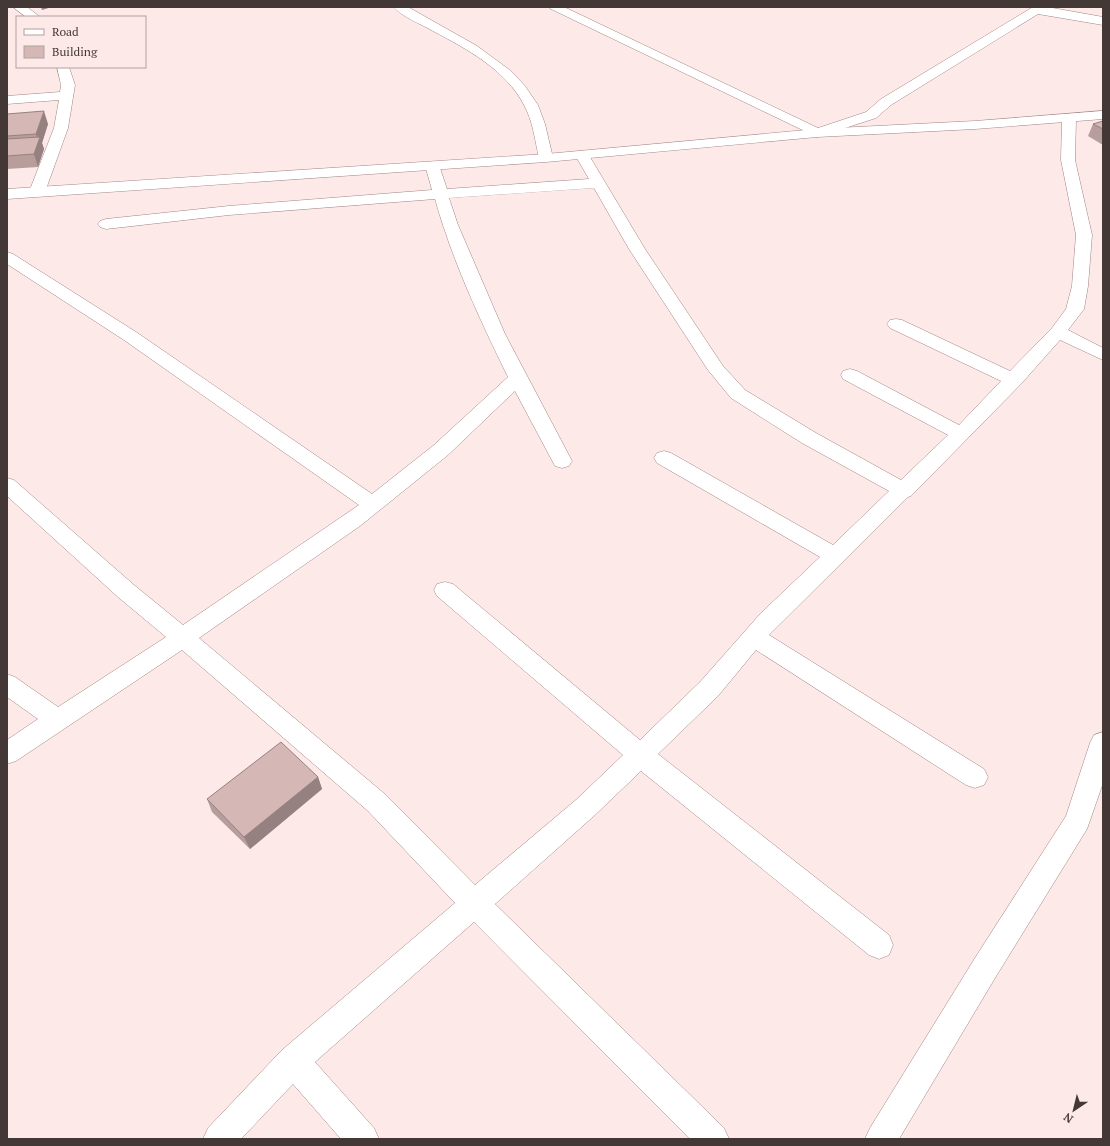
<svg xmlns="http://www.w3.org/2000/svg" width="1110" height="1146" font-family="'PT Serif',serif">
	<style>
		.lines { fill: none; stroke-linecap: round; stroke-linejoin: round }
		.street-casing { stroke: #a18583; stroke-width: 1 }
		.secondary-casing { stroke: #a18583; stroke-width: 1 }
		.street { fill: #fff; fill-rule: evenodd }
		.secondary { fill: #fff; fill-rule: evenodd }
		.wall { fill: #b79e9c }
		.shaded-wall { fill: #95817f }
		.building { fill: #d5b8b5; stroke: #95817f }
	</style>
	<rect width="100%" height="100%" fill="#fce9e8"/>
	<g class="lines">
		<!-- street casing -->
		<g class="street-casing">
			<g id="street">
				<path d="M13,7h14l13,10h-14z"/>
				<path d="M394,7h14l69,39 34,25 14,15 13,19 7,19 8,34 -2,3h-10l-2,-3c-4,-17 -6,-37 -15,-53 -18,-35 -57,-56 -91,-74 -10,-6 -33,-15 -39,-24z"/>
				<path d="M549,7h15l254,121 48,-16 15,-13 152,-92h14l56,10v8l-65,-11 -147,91 -15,13 -59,19 -266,-128z"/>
				<path d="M57,67h12l6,18 -7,43 -23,64 -3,3h-10l-3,-3 25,-64 5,-28 -52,4v-8l53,-4 1,-7z"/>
				<path d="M1069,114l5,1 2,3 -1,42 17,75 -4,51 -4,23 -16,21 35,18v12l-43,-20 -39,44 -110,112 -3,1 -139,138 215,134 4,8 -4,8 -9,3 -9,-3 -210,-135 -38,46 -60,58 231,181 4,10 -4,10 -10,4 -10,-4 -228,-184 -46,44 -100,89 229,224 5,11h-39l-216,-217 -159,140 59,66 5,11h-38l-48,-55 -52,55h-38l5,-11 74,-78 173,-147 -87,-92 -186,-161 -166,111 -9,3v-24l31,-21 -31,-22v-23l8,3 43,30 108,-70 -48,-40 -111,-101v-18l7,2 120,105 49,40 176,-120 -235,-165 -117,-76v-12l6,2 123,78 236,162 62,-49 74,-68c-28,-57 -56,-117 -73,-178l-206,16 -123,14 -6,-2 -2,-3 2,-3 6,-2 123,-13 203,-16 -7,-25 2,-3h10l2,3 8,24 142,-10 -14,-24 2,-3h10l58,97 78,117 22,24 71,43 85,47 47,-45 -105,-56 -2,-4 2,-4 7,-2 7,2 102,54 42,-44 -111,-53 -3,-4 3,-4 6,-1 6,1 108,51 42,-43 14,-19 6,-23 4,-51 -15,-75 1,-42 2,-3zM594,188l35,61 79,121 23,28 71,45 87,48 -56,54 -162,-92 -7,-2 -7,2 -3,5 3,5 163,94 -59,56 -61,69 -60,58 -187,-156 -8,-2 -8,2 -3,6 3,6 186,159 -46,44 -102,86 -89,-90 -187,-157 161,-112 88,-71 67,-64 40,75 7,2 7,-2 3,-5 -67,-127 -47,-109 -9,-27z"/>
				<path d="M1103,732v51l-16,46 -92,149 -96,161h-34l5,-11 105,-170 91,-142 24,-73 4,-8z"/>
			</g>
		</g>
		<!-- secondary casing -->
		<g class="secondary-casing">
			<path id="secondary" d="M1103,111v8l-128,10 -158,8 -271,25 -539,37v-10l539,-35 271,-25 158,-8z"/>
		</g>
		<!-- street -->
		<use href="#street" class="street"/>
		<!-- secondary -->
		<use href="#secondary" class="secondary"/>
	</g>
	<!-- wall -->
	<g class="wall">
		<path d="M7,114l41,10 -6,19 2,6 -6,18 -31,2z"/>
		<path d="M1103,121v24l-15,-9 5,-12z"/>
		<path d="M318,777l4,12 -72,60 -38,-37 -5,-13z"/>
	</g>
	<!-- shaded-wall -->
	<g class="shaded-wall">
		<path d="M41,7h11l-10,3z"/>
		<path d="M44,111l4,13 -6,19 2,6 -6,18 -4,-13 4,-13 -2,-7z"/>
		<path d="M318,777l4,12 -72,60 -6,-12z"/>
	</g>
	<!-- building -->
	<g class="building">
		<path d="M44,111l-8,23 -29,2v-22z"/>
		<path d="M1103,121v8l-10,-5z"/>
		<path d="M40,137l-6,17 -27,2v-17z"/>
		<path d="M281,742l37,35 -74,60 -37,-38z"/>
	</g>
	<!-- border -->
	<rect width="1110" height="1146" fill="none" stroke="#443837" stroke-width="16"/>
	<!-- legend -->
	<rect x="16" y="16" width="130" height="52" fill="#fce9e8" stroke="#b2a2a1"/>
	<rect x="24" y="29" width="20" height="6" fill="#ffffff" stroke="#b2a2a1"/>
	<text x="52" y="36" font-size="12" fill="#443837">Road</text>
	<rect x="24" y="46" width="20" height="12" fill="#d5b8b5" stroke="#b2a2a1"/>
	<text x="52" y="56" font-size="12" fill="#443837">Building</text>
	<!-- north arrow -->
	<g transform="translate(1074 1110) rotate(215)" stroke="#fce9e8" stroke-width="3" paint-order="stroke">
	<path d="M0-3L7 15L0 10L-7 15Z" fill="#443837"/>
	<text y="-6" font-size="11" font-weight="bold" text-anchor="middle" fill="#443837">N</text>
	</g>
</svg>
